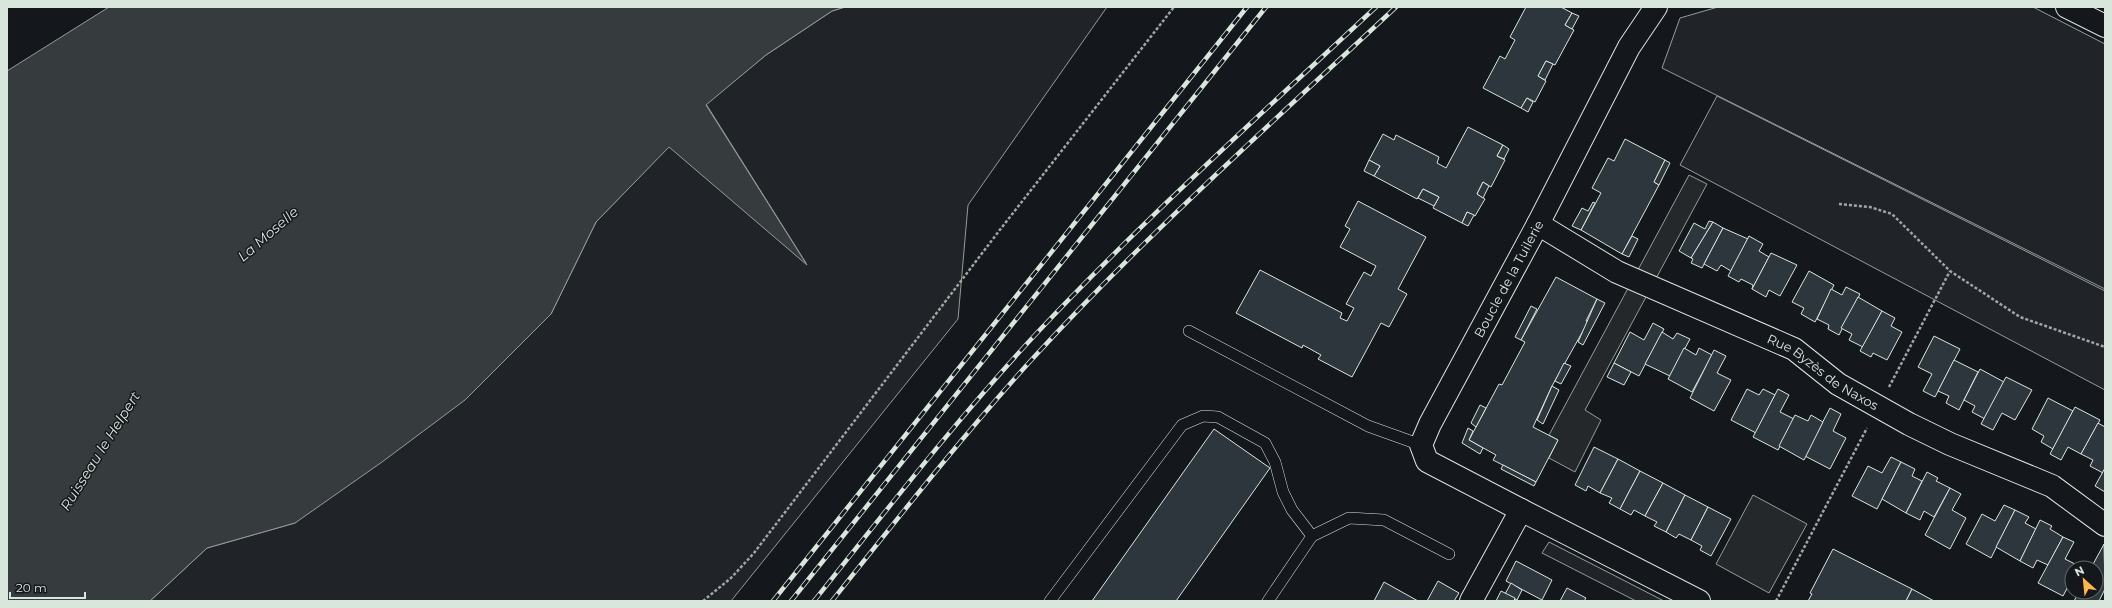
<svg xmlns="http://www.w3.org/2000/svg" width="2112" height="608" font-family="Montserrat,sans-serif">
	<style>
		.green { fill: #202428; stroke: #939e99 }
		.parking { fill: #24282b; stroke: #939e99 }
		.water { fill: #363b3e; stroke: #939e99 }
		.building { fill: #2c363c; stroke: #d8e6dc }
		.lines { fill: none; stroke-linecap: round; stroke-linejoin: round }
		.lane-casing { stroke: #d8e6dc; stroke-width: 12 }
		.street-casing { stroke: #d8e6dc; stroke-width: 24 }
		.path { stroke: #9da8a2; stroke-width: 2.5; stroke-dasharray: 3 2; stroke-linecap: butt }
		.lane { stroke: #14181c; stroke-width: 11 }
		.street { stroke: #14181c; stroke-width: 22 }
		.rail-casing { stroke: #d8e6dc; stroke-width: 4.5 }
		.rail { stroke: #14181c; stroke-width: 3; stroke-dasharray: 9; stroke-linecap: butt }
		.labels { text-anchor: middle; stroke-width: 3; stroke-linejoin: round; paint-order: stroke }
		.street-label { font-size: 13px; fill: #d8e6dc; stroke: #14181c }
		.water-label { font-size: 14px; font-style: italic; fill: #d8e6dc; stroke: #14181c }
	</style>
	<rect width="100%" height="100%" fill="#14181c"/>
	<!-- green -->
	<g class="green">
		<path d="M845,7h262l-139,198 -10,114 -227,282h-581l57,-53 88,-25 256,-209 45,-92 73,-76 137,117 -100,-159 60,-49 66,-44z"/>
		<path d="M1718,7h315l72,37v245l-443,-221 18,-50z"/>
		<path d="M1717,96l388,195v99l-425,-225z"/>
		<path d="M1549,542l115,59h-28l-94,-48z"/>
	</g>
	<!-- parking -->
	<g class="parking">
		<path d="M1689,175l18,9 -122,226 16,10 -26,52 -26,-14 9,-18 -9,-5z"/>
		<path d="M1753,495l54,29 -38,69 -53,-29z"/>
	</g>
	<!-- water -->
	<path class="water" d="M109,7h736l-13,4 -66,44 -60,50 101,160 -138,-118 -73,75 -45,92 -86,86 -83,62 -87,61 -88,25 -57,53h-143v-530z"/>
	<!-- building -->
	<g class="building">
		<path d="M1526,7h35l11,6 -7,12 9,5 -19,35 -9,-4 -8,15 8,5 -11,21 -8,-4 -6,10 -38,-20 17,-32 5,3 10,-19 -5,-3z"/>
		<path d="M1572,13l7,3 -7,13 -7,-4z"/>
		<path d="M1546,61l7,3 -8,16 -7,-4z"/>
		<path d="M1527,98l6,4 -5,10 -7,-4z"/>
		<path d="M1468,127l35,18 -6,11 8,4 -14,27 -8,-5 -6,12 8,5 -10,17 -8,-4 -5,11 -29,-15 6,-11 -16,-8 -6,10 -43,-23 6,-10 -11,-6 14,-26 11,6 2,-5 43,22 -2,6 9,5z"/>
		<path d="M1625,139l40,21 -11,22 5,3 -37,69 -41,-24 20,-37 -9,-5 16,-30 6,3z"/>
		<path d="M1503,145l6,4 -5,10 -7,-3z"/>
		<path d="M1369,160l11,6 -6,10 -10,-5z"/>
		<path d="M1665,160l5,3 -11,22 -5,-3z"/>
		<path d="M1483,182l6,4 -6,12 -6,-4z"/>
		<path d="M1423,189l16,8 -5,9 -16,-8z"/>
		<path d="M1358,201l68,36 -28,52 9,5 -18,33 -8,-4 -29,54 -34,-18 3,-4 -18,-10 -1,3 -66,-35 24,-43 82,43 -2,5 7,3 7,-13 -8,-4 18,-32 7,4 5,-10 -36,-19 10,-18 -5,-3z"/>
		<path d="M1593,202l2,1 -14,27 -9,-4 10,-18 6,3z"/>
		<path d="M1467,212l7,3 -6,11 -6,-3z"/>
		<path d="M1709,221l4,1 -22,36 -12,-7 15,-28 11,6z"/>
		<path d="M1713,222l10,6 -21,40 -11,-5 2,-4 -2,-1z"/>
		<path d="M1723,228l25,11 -17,32 -10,-6 -4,6 -13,-7z"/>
		<path d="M1632,236l6,3 -9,18 -7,-3z"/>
		<path d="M1749,236l14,8 -4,7 10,6 -17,32 1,-4 -12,-6 -2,3 -11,-6z"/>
		<path d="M1771,253l26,12 -17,31 -11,-6 -3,7 -14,-8z"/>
		<path d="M1809,271l25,14 -19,37 -14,-8 3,-6 -12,-6z"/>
		<path d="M1556,277l41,22 -11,22 2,1 -36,64 -19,41 25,13 -22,42 -43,-22 3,-5 -27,-15 30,-56 3,1 23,-43 -4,-2z"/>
		<path d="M1846,287l14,7 -21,41 -11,-6 1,-4 -12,-6 14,-30 11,6z"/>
		<path d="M1858,297l24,14 -19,36 -14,-7 3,-6 -11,-6z"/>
		<path d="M1597,299l8,4 -22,42 -5,-3z"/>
		<path d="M1531,306l6,3 -16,31 -6,-3z"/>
		<path d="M1882,311l13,7 -4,8 11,6 -15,28 -14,-7 -2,4 -11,-6z"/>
		<path d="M1653,323l11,6 -25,47 -25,-13 16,-31 14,8z"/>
		<path d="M1662,332l11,7 4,-6 13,6 -20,37 -25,-12z"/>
		<path d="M1934,336l26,13 -25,48 -12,-6 9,-17 -14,-7z"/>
		<path d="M1684,348l12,7 3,-7 13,7 -20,37 -24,-13z"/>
		<path d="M1714,350l12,6 -9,17 14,7 -17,31 -24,-13z"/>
		<path d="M1954,360l24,12 -19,38 -13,-7 3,-7 -11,-5z"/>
		<path d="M1564,363l7,3 -10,18 -6,-3z"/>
		<path d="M1614,363l17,9 -7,13 -17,-8z"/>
		<path d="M1980,369l24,13 -19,37 -13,-7 3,-6 -11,-6z"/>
		<path d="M2006,377l26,13 -17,30 -13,-7 -9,17 -12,-6z"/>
		<path d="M1552,386l7,4 -16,34 -6,-4z"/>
		<path d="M1747,389l12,6 4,-6 12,6 -19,38 -25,-13z"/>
		<path d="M1778,389l11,6 -9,17 14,7 -16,31 -25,-13z"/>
		<path d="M2048,398l25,13 -20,38 -12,-7 3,-6 -12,-7z"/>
		<path d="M1480,405l6,3 -10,19 -5,-4z"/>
		<path d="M2075,407l25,13 -19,34 -13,-7 -7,13 -11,-6z"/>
		<path d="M1830,408l11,6 -8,17 13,7 -16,31 -25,-13z"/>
		<path d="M1795,415l13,6 3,-6 12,7 -19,38 -25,-14z"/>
		<path d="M2098,423l7,4v41l-2,5 -13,-7 3,-6 -12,-6z"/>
		<path d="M1468,428l5,3 -4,9 14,8 -3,6 -18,-11z"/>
		<path d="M1214,429l56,39 -94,133h-84z"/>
		<path d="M1594,447l24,12 -18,34 -12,-7 -2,5 -11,-6z"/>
		<path d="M1891,457l10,5 -24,47 -25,-13 16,-30 14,7z"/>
		<path d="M1618,459l22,12 -20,38 -11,-6 3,-5 -12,-5z"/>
		<path d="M1901,462l14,7 -3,7 10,5 -16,32 -24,-14z"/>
		<path d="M1503,465l33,17 -2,4 -33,-17z"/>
		<path d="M2105,468v24l-10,-6z"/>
		<path d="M1640,471l23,12 -18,33 -11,-6 -3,5 -11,-6z"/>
		<path d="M1927,472l11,6 -2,3 14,7 -16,29 -10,-6 -4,9 -14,-7z"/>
		<path d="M1663,483l22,12 -19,37 -12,-6 3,-4 -12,-6z"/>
		<path d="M1950,488l11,6 -9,16 14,8 -16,31 -25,-14z"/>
		<path d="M1685,495l23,12 -17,33 -12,-6 -3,4 -10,-6z"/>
		<path d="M2004,505l11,5 -24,48 -25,-14 16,-30 13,7z"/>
		<path d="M1708,507l23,12 -20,37 -11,-6 2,-4 -11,-6z"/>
		<path d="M2015,510l14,7 -4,6 11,6 -16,32 -24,-14z"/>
		<path d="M2040,520l12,6 -2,3 13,8 -15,28 -11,-5 -4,8 -13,-7z"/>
		<path d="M2063,537l11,5 -9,17 14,7 -1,2h-6v11l-9,17 -25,-13z"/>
		<path d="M2104,544l1,45 -6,12h-25l5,-9h17v-24h-5z"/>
		<path d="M1833,549l79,40 -6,12h-98l4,-7 -2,-1z"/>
		<path d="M1516,561l36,19 -10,20 -36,-19z"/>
		<path d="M1438,581l21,12 -5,8h-27z"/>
		<path d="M1384,582l34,19h-44z"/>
		<path d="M1511,583l11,7 -5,10 -12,-6z"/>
		<path d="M1567,588l19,10 -2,3h-24z"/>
		<path d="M1912,589l22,12h-28z"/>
		<path d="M1501,591l14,7 -1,3h-18z"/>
	</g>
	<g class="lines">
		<!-- lane casing -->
		<g class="lane-casing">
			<g id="lane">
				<path d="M1189,331l179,95 53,19"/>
				<path d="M1312,536l37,-18 35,2 65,34"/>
				<path d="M1050,601l132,-176 21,-9 15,1 47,26 10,19 8,30 9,18 20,26 -44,65"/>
			</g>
		</g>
		<!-- street casing -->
		<g class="street-casing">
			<g id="street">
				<path d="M2067,7l38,19"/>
				<path id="s1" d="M1538,224l79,48 177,77 44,35 71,40 41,20 102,42 53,39"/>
				<path id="s2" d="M1521,510l-94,-49 -6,-16 9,-21 108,-200 91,-177 27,-40"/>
				<path d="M1471,601l50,-91 178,91"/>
			</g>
		</g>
		<!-- path -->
		<g class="path">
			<path d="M1839,204l31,3 22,7 58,57 70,46 85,30"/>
			<path d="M1889,387l61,-116"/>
			<path d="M703,601l28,-23 23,-25 245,-322 175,-224"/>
			<path d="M1776,601l91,-173"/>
		</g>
		<!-- lane -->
		<use href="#lane" class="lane"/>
		<!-- street -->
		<use href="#street" class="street"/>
		<!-- rail casing -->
		<g class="rail-casing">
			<g id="rail">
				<path d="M773,601l474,-594"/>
				<path d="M791,601l475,-594"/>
				<path d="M814,601c72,-90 142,-181 221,-266 108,-115 226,-221 341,-328"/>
				<path d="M832,601c66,-83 131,-166 203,-245 113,-123 239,-235 361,-349"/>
			</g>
		</g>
		<!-- rail -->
		<use href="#rail" class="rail"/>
	</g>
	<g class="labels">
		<!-- street labels -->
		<g class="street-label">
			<text dy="5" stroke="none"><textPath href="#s2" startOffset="311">Boucle de la Tuilerie</textPath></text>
			<text dy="5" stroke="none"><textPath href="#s1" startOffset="322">Rue Byzès de Naxos</textPath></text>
		</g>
		<!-- water labels -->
		<g class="water-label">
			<text transform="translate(268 234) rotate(-41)" y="5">La Moselle</text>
			<text transform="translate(100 451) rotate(-58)" y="5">Ruisseau le Helpert</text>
		</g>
	</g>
	<!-- border -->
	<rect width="2112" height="608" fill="none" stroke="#d8e6dc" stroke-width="16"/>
	<!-- north arrow -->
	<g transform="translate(2084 580) rotate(333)"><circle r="19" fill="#14181c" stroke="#626a69"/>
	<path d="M0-3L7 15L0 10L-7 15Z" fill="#ffb74d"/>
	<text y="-6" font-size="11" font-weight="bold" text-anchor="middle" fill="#d8e6dc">N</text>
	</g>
	<!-- scale -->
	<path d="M10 592v6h75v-6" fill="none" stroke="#d8e6dc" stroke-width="2"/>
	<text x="16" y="592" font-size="12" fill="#d8e6dc" stroke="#14181c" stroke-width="3" paint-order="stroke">20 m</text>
</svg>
